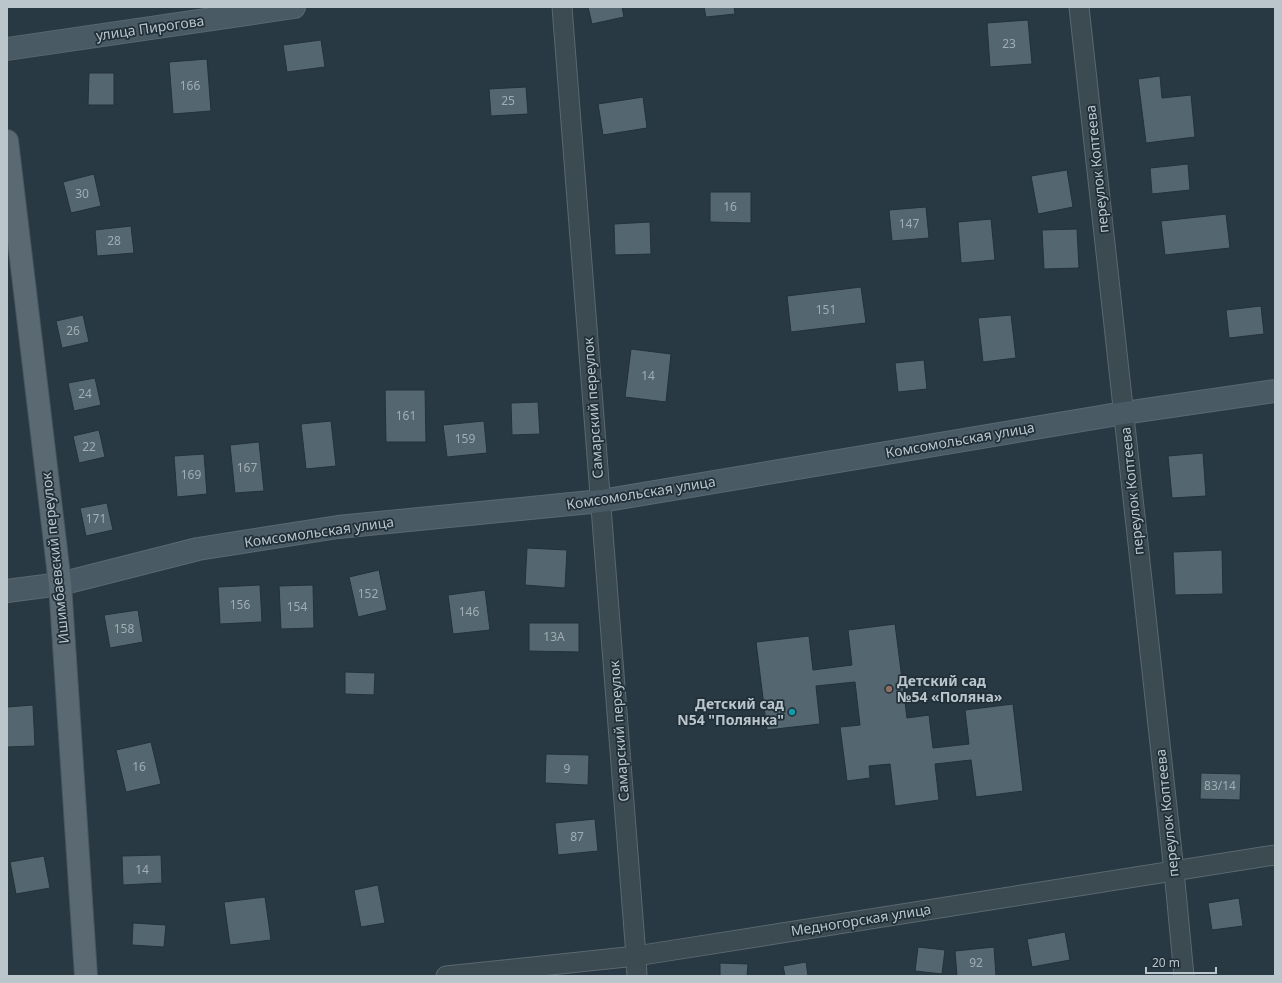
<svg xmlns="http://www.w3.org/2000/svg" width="1282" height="983" font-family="'Noto Sans',sans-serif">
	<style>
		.building { fill: #54666f; stroke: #23313a }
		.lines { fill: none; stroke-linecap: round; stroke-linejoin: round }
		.minor-casing { stroke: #5b6870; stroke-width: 21 }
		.secondary-casing { stroke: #5b6870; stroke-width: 24 }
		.primary-casing { stroke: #49565f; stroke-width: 24 }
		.minor { stroke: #3c4a52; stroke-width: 19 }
		.secondary { stroke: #4a5a65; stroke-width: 22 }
		.primary { stroke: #5b6a72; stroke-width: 22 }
		.education-dot { fill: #8d6e63; stroke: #212f38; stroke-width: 1.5 }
		.culture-dot { fill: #0f9aa8; stroke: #212f38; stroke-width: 1.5 }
		.labels { text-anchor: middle; stroke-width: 3.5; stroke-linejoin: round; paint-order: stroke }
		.number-label { font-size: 12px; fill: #a0adb5 }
		.street-label { font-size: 14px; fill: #bac5cc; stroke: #212f38 }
		.poi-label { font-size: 14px; font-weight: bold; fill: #bac5cc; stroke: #212f38; text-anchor: start }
	</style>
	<rect width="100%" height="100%" fill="#283943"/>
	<!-- building -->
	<g class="building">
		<path d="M588,7h34l2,10 -32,7z"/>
		<path d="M704,7h30l1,7 -29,3z"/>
		<path d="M1028,20l4,44 -42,3 -3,-44z"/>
		<path d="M321,40l4,27 -38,5 -4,-27z"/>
		<path d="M207,59l4,52 -38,3 -4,-52z"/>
		<path d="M89,73h25v32h-26z"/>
		<path d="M1160,76l2,22 29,-3 4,42 -49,6 -8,-64z"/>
		<path d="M526,87l2,27 -37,2 -2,-27z"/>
		<path d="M643,97l4,31 -44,7 -5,-31z"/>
		<path d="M1188,164l2,26 -38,4 -2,-26z"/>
		<path d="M1067,170l6,37 -35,7 -7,-38z"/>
		<path d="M94,174l7,32 -30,7 -8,-31z"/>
		<path d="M710,192h41v31l-41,-1z"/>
		<path d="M926,207l3,31 -37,3 -3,-31z"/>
		<path d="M1226,214l4,34 -65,7 -4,-34z"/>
		<path d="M991,219l4,41 -34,3 -3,-41z"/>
		<path d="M650,222l1,32 -36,1 -1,-31z"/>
		<path d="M131,226l3,27 -37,3 -2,-26z"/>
		<path d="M1077,229l2,39 -35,1 -2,-39z"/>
		<path d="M861,287l5,36 -75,9 -4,-36z"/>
		<path d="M1261,306l3,28 -35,4 -3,-28z"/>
		<path d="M83,315l6,27 -27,6 -6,-27z"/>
		<path d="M1011,315l5,43 -33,4 -5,-44z"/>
		<path d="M631,349l40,5 -5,48 -41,-5z"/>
		<path d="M924,360l3,29 -29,3 -3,-29z"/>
		<path d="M95,378l6,27 -27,6 -6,-28z"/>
		<path d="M385,390h40l1,52h-40z"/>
		<path d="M538,402l2,32 -28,1 -1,-32z"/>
		<path d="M331,421l5,45 -30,3 -5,-45z"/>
		<path d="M484,421l3,32 -40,4 -4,-32z"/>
		<path d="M99,430l6,27 -26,6 -6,-27z"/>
		<path d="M259,442l5,49 -29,2 -5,-48z"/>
		<path d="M1203,453l3,43 -34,2 -4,-42z"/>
		<path d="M204,454l3,40 -30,3 -3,-41z"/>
		<path d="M107,503l6,27 -27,6 -6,-28z"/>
		<path d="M527,548l40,2 -2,38 -40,-3z"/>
		<path d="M1222,550l1,44 -48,1 -2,-43z"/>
		<path d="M379,570l8,40 -29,7 -9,-40z"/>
		<path d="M260,585l2,37 -42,2 -2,-37z"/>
		<path d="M313,585l1,43 -33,1 -2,-43z"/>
		<path d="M485,590l5,40 -37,4 -5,-39z"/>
		<path d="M138,610l5,32 -33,6 -6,-33z"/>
		<path d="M529,623h50v29l-50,-1z"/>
		<path d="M895,624l12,94 22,-3 4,33 36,-4 -4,-34 48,-6 10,87 -47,6 -5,-37 -36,4 4,36 -44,6 -5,-42 -21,2 1,12 -23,3 -7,-54 20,-2 -5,-43 -39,4 4,38 -53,6 -11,-88 53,-6 4,34 39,-5 -4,-35z"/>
		<path d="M345,672l30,1 -1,22 -29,-1z"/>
		<path d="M33,705l2,41 -28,1v-40z"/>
		<path d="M151,742l10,42 -35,8 -10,-42z"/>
		<path d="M546,754l43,1 -1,30 -43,-2z"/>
		<path d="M1201,773l40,1 -1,26 -40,-1z"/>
		<path d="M595,819l3,32 -40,4 -3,-32z"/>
		<path d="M161,855l1,28 -39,2 -1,-29z"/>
		<path d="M44,856l6,32 -34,6 -6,-32z"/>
		<path d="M378,885l7,38 -24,4 -7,-37z"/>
		<path d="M265,897l6,43 -41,5 -6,-43z"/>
		<path d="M1239,898l4,28 -31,4 -4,-27z"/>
		<path d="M133,923l33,2 -2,22 -32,-2z"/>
		<path d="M1065,932l5,28 -38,7 -5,-28z"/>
		<path d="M918,947l27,3 -3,24 -27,-3z"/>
		<path d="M994,947l2,29h-39l-2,-25z"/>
		<path d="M806,962l2,14h-23l-2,-10z"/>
		<path d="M720,963l28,1 -1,12h-27z"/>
	</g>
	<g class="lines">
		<!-- minor casing -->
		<g class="minor-casing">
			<g id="minor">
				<path d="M562,7l74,949 1,20"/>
				<path d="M1079,7l95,864 10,105"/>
				<path d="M446,976l190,-20 639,-101"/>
			</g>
		</g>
		<!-- secondary casing -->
		<g class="secondary-casing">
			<g id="secondary">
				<path d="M7,49l287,-42"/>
				<path d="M7,591l53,-7 138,-35 140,-22 263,-26 523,-88 151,-22"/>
			</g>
		</g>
		<!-- primary casing -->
		<g class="primary-casing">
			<path id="primary" d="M7,141l53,443 26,392"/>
		</g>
		<!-- minor -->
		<use href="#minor" class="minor"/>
		<!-- secondary -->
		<use href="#secondary" class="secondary"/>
		<!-- primary -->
		<use href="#primary" class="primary"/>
	</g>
	<!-- markers -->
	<circle class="education-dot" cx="889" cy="689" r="4"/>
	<circle class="culture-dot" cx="792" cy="712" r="4"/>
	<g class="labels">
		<!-- number labels -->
		<g class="number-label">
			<text x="1009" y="48">23</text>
			<text x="190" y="90">166</text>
			<text x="508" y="105">25</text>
			<text x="82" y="198">30</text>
			<text x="730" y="211">16</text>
			<text x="909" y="228">147</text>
			<text x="114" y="245">28</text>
			<text x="826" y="314">151</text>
			<text x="73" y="335">26</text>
			<text x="648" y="380">14</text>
			<text x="85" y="398">24</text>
			<text x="406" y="420">161</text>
			<text x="465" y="443">159</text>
			<text x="89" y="451">22</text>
			<text x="247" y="472">167</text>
			<text x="191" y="479">169</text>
			<text x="96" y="523">171</text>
			<text x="368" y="598">152</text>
			<text x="240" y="609">156</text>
			<text x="297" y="611">154</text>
			<text x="469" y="616">146</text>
			<text x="124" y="633">158</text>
			<text x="554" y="641">13А</text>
			<text x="139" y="771">16</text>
			<text x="567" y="773">9</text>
			<text x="1220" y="790">83/14</text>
			<text x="577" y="841">87</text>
			<text x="142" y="874">14</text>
			<text x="976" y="967">92</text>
		</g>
		<!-- street labels -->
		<g class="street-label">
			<text transform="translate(150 28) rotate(-8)" y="5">улица Пирогова</text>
			<text transform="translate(1097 169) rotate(-96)" y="5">переулок Коптеева</text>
			<text transform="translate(593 408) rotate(-94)" y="5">Самарский переулок</text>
			<text transform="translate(960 440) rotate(-10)" y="5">Комсомольская улица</text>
			<text transform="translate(1132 491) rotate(-96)" y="5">переулок Коптеева</text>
			<text transform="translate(641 493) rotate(-9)" y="5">Комсомольская улица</text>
			<text transform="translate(319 532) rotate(-8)" y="5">Комсомольская улица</text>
			<text transform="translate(55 558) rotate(-96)" y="5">Ишимбаевский переулок</text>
			<text transform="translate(619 731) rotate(-94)" y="5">Самарский переулок</text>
			<text transform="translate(1167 813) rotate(-96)" y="5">переулок Коптеева</text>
			<text transform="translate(861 920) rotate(-9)" y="5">Медногорская улица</text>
		</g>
		<!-- poi labels -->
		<g class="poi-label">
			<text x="897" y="686">Детский сад<tspan x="897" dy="16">№54 «Поляна»</tspan></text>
			<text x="784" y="709" text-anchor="end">Детский сад<tspan x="784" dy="16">N54 "Полянка"</tspan></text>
		</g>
	</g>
	<!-- border -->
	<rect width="1282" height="983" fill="none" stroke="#bac5cc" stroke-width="16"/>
	<!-- scale -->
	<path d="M1146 967v6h70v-6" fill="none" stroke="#bac5cc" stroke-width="2"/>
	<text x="1152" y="967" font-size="12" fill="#bac5cc" stroke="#212f38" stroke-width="3" paint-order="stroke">20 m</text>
</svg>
